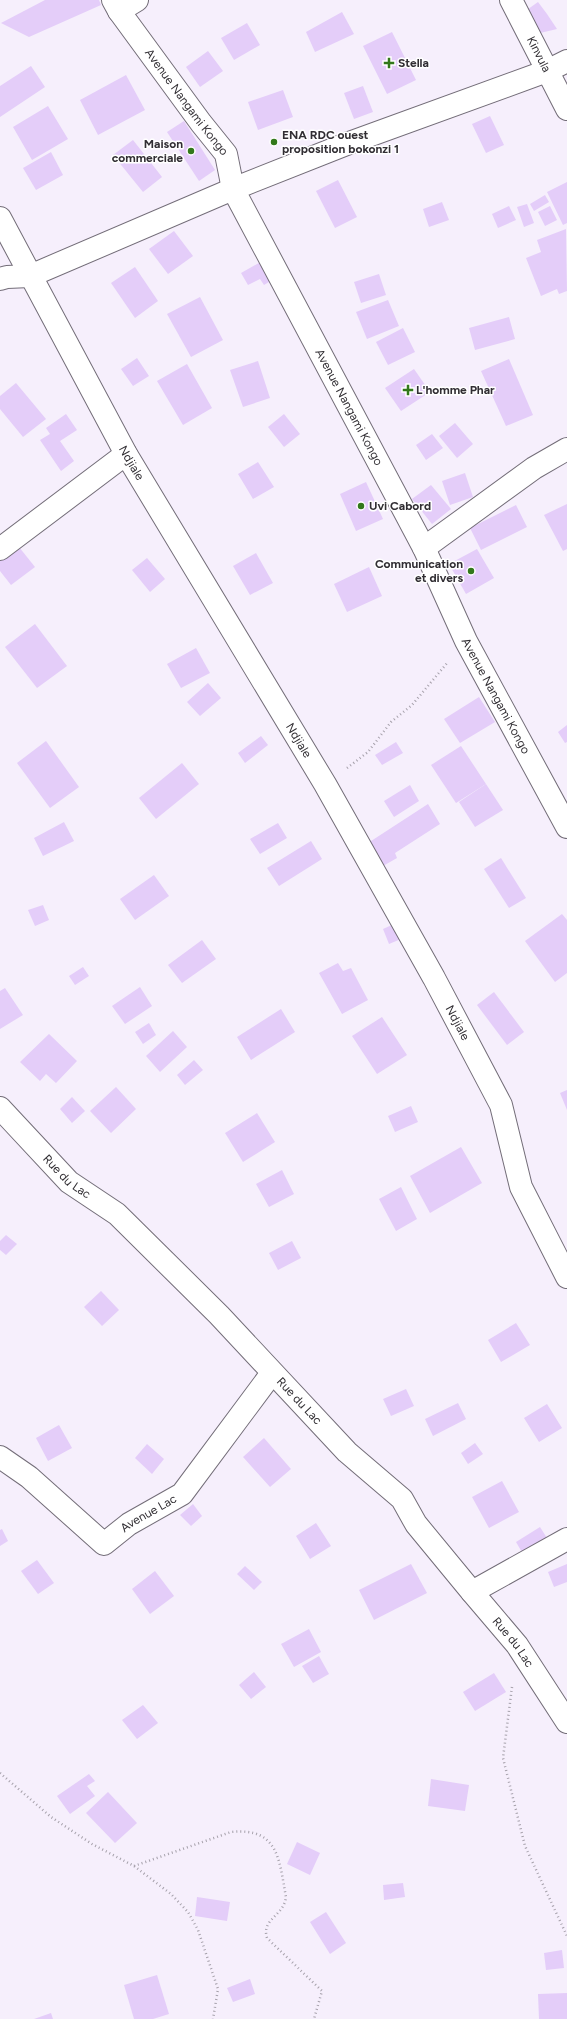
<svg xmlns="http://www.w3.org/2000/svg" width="567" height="2019" font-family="Figtree,sans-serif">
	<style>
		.building { fill: #e4cdf9 }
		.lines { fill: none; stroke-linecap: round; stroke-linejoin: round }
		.street-casing { stroke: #736d78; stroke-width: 24 }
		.path { stroke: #a6a1ab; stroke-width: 2.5; stroke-dasharray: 1 3; stroke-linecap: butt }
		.street { stroke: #fff; stroke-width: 22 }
		.poi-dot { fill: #32781a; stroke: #fff; stroke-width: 1.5 }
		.labels { text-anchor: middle; stroke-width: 3; stroke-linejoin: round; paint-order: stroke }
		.street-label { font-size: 12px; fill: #312e33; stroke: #fff }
		.poi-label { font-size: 12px; font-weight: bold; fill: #312e33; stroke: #fff; text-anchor: start }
	</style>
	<rect width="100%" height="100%" fill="#f6effc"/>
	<!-- building -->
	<g class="building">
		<path d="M45,0h54l2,5 -72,32 -28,-14z"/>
		<path d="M538,2l9,12 10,15 -17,4 -16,-21z"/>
		<path d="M342,12l12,22 -39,18 -9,-20z"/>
		<path d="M247,23l13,22 -26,15 -13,-22z"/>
		<path d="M392,32l24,48 -29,14 -24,-48z"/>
		<path d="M208,51l15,20 -23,16 -14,-20z"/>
		<path d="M31,66l14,21 -45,30v-31z"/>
		<path d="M126,75l19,35 -47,25 -18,-35z"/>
		<path d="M363,86l10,26 -19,7 -10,-26z"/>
		<path d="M283,90l10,27 -35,13 -10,-28z"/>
		<path d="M48,106l20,33 -36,21 -19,-33z"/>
		<path d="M490,116l14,29 -18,8 -14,-29z"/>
		<path d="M184,121l31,49 -16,11 -32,-49z"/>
		<path d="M133,140l29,37 -19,15 -30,-37z"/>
		<path d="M51,152l12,23 -27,15 -13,-22z"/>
		<path d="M338,180l19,37 -22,11 -19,-37z"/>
		<path d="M567,182v41l-4,2 -16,-33z"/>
		<path d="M545,195l4,7 -15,9 -4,-7z"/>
		<path d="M442,202l7,18 -20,7 -6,-18z"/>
		<path d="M527,204l7,19 -10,4 -7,-20z"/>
		<path d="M509,206l7,14 -18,8 -6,-14z"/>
		<path d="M550,206l7,14 -12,6 -7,-14z"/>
		<path d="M566,229l1,62 -8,3 -2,-5 -16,7 -15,-38 15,-6 -4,-12z"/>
		<path d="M174,231l19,25 -25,18 -19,-25z"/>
		<path d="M264,260l10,19 -10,6 -4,-6 -12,6 -7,-12z"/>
		<path d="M135,267l23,34 -23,17 -24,-35z"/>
		<path d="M379,274l7,21 -25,8 -7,-21z"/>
		<path d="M200,297l23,43 -32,17 -24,-43z"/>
		<path d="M388,300l11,26 -32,13 -11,-27z"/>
		<path d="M509,317l6,22 -40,11 -6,-22z"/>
		<path d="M403,328l12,24 -27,13 -12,-23z"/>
		<path d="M137,358l12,18 -16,10 -12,-17z"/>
		<path d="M509,359l24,56 -27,11 -25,-55z"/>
		<path d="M258,361l12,37 -27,9 -13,-37z"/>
		<path d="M187,364l25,44 -29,17 -26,-44z"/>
		<path d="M414,369l16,23 -29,19 -16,-23z"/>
		<path d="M16,383l30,36 -23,18 -23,-28v-13z"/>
		<path d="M66,414l11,16 -17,11 14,20 -13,10 -21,-31 10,-6 -4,-6z"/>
		<path d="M284,414l16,20 -16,13 -16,-20z"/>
		<path d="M455,423l18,21 -16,14 -18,-22z"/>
		<path d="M432,434l11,14 -17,12 -10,-15z"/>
		<path d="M258,462l16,25 -21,12 -15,-25z"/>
		<path d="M465,473l8,24 -23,8 -8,-24z"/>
		<path d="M366,482l17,37 -27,12 -16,-37z"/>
		<path d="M431,485l20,24 -19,15 -20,-25z"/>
		<path d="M567,504v45l-4,2 -19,-36z"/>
		<path d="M516,505l11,22 -46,23 -11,-22z"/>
		<path d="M15,542l20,25 -24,18 -11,-14v-17z"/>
		<path d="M477,549l17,29 -28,16 -17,-30z"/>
		<path d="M256,553l17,30 -23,12 -17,-29z"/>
		<path d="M147,558l18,21 -15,13 -18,-22z"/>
		<path d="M369,567l13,29 -35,16 -13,-28z"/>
		<path d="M35,624l32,42 -30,22 -32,-41z"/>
		<path d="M196,648l14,25 -29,15 -14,-24z"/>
		<path d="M208,683l13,15 -21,18 -13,-14z"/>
		<path d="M479,697l16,25 -35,21 -16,-24z"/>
		<path d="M567,725v17l-2,1 -7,-11z"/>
		<path d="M261,736l7,9 -23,18 -7,-10z"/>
		<path d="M46,741l33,46 -29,21 -33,-45z"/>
		<path d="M396,742l7,11 -21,12 -7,-10z"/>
		<path d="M461,746l25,38 -30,19 -25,-38z"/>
		<path d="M182,763l17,21 -43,35 -17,-21z"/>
		<path d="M486,784l17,26 -28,17 -16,-25z"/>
		<path d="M410,785l9,16 -25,16 -10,-16z"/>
		<path d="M428,804l12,20 -45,29 2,5 -14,8 -15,-23z"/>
		<path d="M64,822l10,19 -31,15 -9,-18z"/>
		<path d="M278,823l9,15 -27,16 -10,-15z"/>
		<path d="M311,841l11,18 -43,27 -12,-18z"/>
		<path d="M501,858l25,40 -17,10 -25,-39z"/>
		<path d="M154,875l15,21 -34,24 -15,-21z"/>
		<path d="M43,905l6,15 -14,6 -7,-16z"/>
		<path d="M562,914l5,6v53l-12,9 -30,-41z"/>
		<path d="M394,924l7,15 -12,5 -6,-15z"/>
		<path d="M202,940l14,19 -34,24 -14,-18z"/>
		<path d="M338,963l5,8 8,-3 17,32 -26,14 -23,-41z"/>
		<path d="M83,967l6,9 -14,9 -6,-9z"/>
		<path d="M140,987l12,19 -27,18 -13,-18z"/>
		<path d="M5,988l18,27 -23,14v-38z"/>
		<path d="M494,992l30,40 -17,13 -30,-40z"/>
		<path d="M281,1009l14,23 -44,28 -14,-23z"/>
		<path d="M382,1017l25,38 -30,19 -25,-38z"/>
		<path d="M149,1023l7,12 -13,9 -8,-12z"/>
		<path d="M173,1031l14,16 -27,25 -14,-16z"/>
		<path d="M49,1034l28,27 -21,22 -10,-9 -6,7 -20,-19z"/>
		<path d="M194,1060l9,10 -18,15 -8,-10z"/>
		<path d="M116,1087l20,22 -25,24 -21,-22z"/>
		<path d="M567,1090v20l-7,-17z"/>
		<path d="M72,1097l13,14 -13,12 -12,-14z"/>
		<path d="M411,1106l7,16 -23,10 -7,-16z"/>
		<path d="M257,1113l18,29 -32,20 -18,-29z"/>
		<path d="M461,1147l21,36 -52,30 -20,-37z"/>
		<path d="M282,1170l12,24 -25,13 -13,-23z"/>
		<path d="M401,1187l16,32 -21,12 -17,-32z"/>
		<path d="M6,1235l11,9 -11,11 -6,-5v-9z"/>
		<path d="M292,1241l9,17 -23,12 -9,-17z"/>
		<path d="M101,1291l18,19 -17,16 -18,-19z"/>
		<path d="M516,1323l14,22 -29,17 -13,-22z"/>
		<path d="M406,1389l8,17 -23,10 -8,-17z"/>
		<path d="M458,1403l8,16 -33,17 -8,-17z"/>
		<path d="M547,1404l15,24 -23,14 -15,-24z"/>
		<path d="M59,1425l13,23 -24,13 -12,-23z"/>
		<path d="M264,1438l27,31 -21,18 -27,-30z"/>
		<path d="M475,1443l8,11 -15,10 -7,-11z"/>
		<path d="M147,1444l17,15 -12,15 -17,-16z"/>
		<path d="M502,1481l17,31 -30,16 -17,-31z"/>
		<path d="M193,1504l9,12 -11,10 -11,-11z"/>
		<path d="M316,1523l15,23 -21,13 -14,-23z"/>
		<path d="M540,1527l7,11 -24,16 -7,-12z"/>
		<path d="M2,1529l6,12 -8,5v-16z"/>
		<path d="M37,1560l17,23 -16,11 -17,-23z"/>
		<path d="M411,1564l16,29 -53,27 -15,-30z"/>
		<path d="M567,1564v18l-13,5 -6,-15z"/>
		<path d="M245,1566l17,16 -8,8 -17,-16z"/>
		<path d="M155,1571l19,25 -24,18 -18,-25z"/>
		<path d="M309,1629l12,23 -27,15 -13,-23z"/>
		<path d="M319,1656l10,18 -16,9 -11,-17z"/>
		<path d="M254,1672l12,15 -15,12 -12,-14z"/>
		<path d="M494,1673l12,19 -31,19 -12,-19z"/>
		<path d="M143,1705l15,18 -21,16 -15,-19z"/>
		<path d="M89,1774l6,7 -8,5 8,10 -25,18 -13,-18z"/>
		<path d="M431,1779l38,6 -4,26 -37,-5z"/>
		<path d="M108,1792l29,31 -22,20 -29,-30z"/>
		<path d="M297,1842l23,11 -10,22 -23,-11z"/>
		<path d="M403,1883l2,14 -21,3 -1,-15z"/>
		<path d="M197,1897l33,5 -3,19 -32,-5z"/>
		<path d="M326,1912l20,31 -16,11 -20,-32z"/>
		<path d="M562,1950l2,18 -18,2 -2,-17z"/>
		<path d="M157,1975l12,39 -16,5h-19l-10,-34z"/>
		<path d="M250,1979l5,15 -22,8 -6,-14z"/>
		<path d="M567,1993v26h-28l-1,-25z"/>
		<path d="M51,2013l2,6h-19z"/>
	</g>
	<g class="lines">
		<!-- street casing -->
		<g class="street-casing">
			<g id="street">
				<path id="s1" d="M113,0l6,11 82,112 25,31 7,35 191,359 42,93 101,186"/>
				<path id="s2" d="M511,0l56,109"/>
				<path d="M119,11l18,-11"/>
				<path id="s3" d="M0,218l126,236 199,330 109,194 67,127 20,82 46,90"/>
				<path d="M0,279l7,-2 23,-1 203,-87 116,-46 198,-72 20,-10"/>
				<path d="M424,548l110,-80 33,-19"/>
				<path d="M0,549l126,-95"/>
				<path id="s4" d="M0,1108l69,74 48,32 102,101 128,137 55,47 14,25 56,68 45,53 50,77"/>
				<path id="s5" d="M0,1457l29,20 75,67 25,-20 53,-30 90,-121"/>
				<path d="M472,1592l95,-53"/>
			</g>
		</g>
		<!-- path -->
		<g class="path">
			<path d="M347,768l21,-16 23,-30 21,-17 36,-43"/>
			<path d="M512,1687l-9,71 22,88 42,90"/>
			<path d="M0,1773l51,44 41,27 42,22 37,28 17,18 10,18 20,59 -5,30"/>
			<path d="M134,1866l97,-34c48,-5 48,28 55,65 -2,19 -25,22 -19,41l55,53 -8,28"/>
		</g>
		<!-- street -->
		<use href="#street" class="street"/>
	</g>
	<!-- markers -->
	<g class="poi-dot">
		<path d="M387 57h4v4h4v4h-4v4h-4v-4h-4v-4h4z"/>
		<circle cx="274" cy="142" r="4"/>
		<circle cx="191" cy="151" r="4"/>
		<path d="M406 384h4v4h4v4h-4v4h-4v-4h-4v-4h4z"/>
		<circle cx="361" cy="506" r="4"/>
		<circle cx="471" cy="571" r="4"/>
	</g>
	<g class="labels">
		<!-- street labels -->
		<g class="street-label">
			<text dy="4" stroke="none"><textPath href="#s2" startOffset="61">Kinvula</textPath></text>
			<text dy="4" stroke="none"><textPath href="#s1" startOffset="126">Avenue Nangami Kongo</textPath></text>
			<text dy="4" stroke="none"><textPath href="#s1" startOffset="474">Avenue Nangami Kongo</textPath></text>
			<text dy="4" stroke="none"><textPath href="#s3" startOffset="278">Ndjiale</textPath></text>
			<text dy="4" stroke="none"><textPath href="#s1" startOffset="798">Avenue Nangami Kongo</textPath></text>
			<text dy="4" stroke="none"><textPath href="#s3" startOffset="602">Ndjiale</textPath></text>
			<text dy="4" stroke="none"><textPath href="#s3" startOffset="926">Ndjiale</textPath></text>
			<text dy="4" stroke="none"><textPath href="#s4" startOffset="96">Rue du Lac</textPath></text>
			<text dy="4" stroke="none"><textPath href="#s4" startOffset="420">Rue du Lac</textPath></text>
			<text dy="4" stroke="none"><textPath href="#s5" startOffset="190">Avenue Lac</textPath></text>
			<text dy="4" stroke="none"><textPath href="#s4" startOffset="744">Rue du Lac</textPath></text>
		</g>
		<!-- poi labels -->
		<g class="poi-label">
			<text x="398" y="67">Stella</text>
			<text x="282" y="139">ENA RDC ouest<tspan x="282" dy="14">proposition bokonzi 1</tspan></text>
			<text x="183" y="148" text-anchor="end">Maison<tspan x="183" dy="14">commerciale</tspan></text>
			<text x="416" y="394">L'homme Phar</text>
			<text x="369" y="510">Uvi Cabord</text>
			<text x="463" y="568" text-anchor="end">Communication<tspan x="463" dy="14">et divers</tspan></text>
		</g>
	</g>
</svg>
